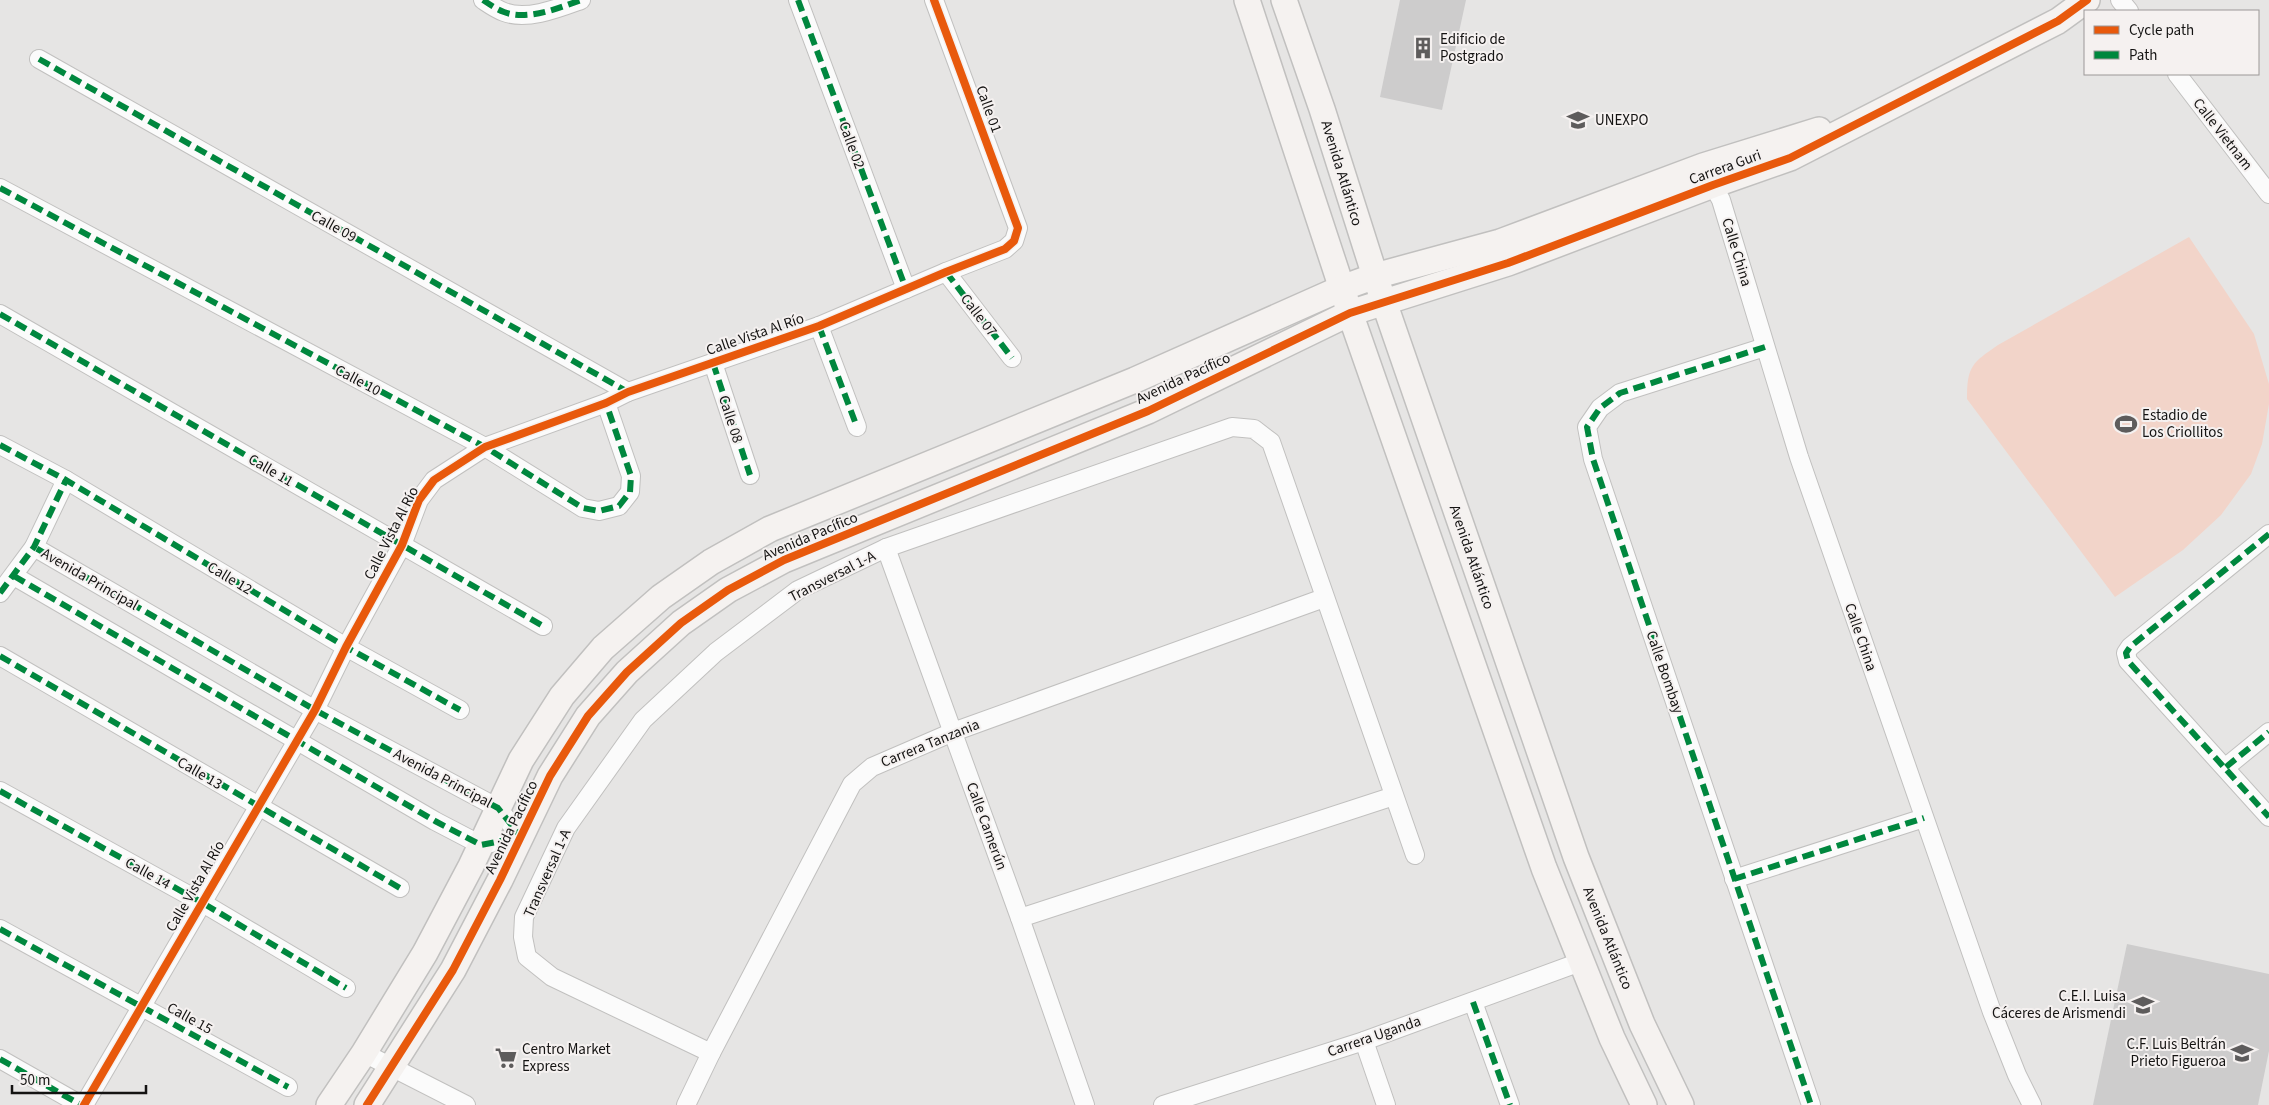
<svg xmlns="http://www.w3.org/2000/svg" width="2269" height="1105" font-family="'Source Sans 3',sans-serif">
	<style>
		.green { fill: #f2d4c9 }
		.building { fill: #cdcccc }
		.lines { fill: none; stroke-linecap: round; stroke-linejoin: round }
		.street-casing { stroke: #c1c0bf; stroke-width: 20 }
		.secondary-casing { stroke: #c1c0bf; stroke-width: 28 }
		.street { stroke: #fbfbfb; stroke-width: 18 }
		.secondary { stroke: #f5f2f0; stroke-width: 25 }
		.quiet { stroke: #00873e; stroke-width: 6; stroke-dasharray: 12 6; stroke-linecap: butt }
		.cycleway-casing { stroke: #f5f1f0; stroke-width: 11 }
		.cycleway { stroke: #e8590c; stroke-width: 8 }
		.labels { text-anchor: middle; stroke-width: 4; stroke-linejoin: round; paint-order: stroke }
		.poi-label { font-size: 15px; fill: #141312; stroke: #f5f1f0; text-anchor: start }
		.street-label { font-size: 15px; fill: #141312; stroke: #f5f1f0 }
	</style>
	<rect width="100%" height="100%" fill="#e6e5e4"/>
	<!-- green -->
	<path class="green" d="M2189,237l65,97 15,50v20l-7,40 -11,30 -30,41 -38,35 -68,47 -148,-198c0,-33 5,-36 31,-54z"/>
	<!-- building -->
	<g class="building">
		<path d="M1400,0h66l-24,110 -62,-13z"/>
		<path d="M2127,944l142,30v77l-11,54h-165z"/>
	</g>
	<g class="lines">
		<!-- street casing -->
		<g class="street-casing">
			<g id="street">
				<path d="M483,0c6,4 13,9 21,12 23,9 55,-4 77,-12"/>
				<path d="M798,0l108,289"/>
				<path d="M2120,0l9,11"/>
				<path d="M39,59l589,333"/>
				<path d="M2177,74l92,120"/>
				<path d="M1708,176l13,24 78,257 193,555 25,63 15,30"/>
				<path d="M0,188l485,259 98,61 16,3 20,-5 11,-14 1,-16 -25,-73"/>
				<path d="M946,272l66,86"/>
				<path d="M0,314l543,312"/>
				<path d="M819,326l38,101"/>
				<path d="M1765,347l-145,46 -20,15 -13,19 6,32 218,646"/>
				<path d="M713,363l37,112"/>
				<path d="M0,445l66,35 280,167 114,63"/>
				<path d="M2269,534l-139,113 -4,6 2,8 141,156"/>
				<path d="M886,548l134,370 65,187"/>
				<path d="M14,576l421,245 46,24 40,-8 -23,-29 -183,-98 -281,-163"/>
				<path d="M0,593l34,-46 32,-67"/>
				<path d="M0,656l400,232"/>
				<path d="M2226,767l43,-35"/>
				<path d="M0,791l201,111 145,86"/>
				<path d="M1734,879l190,-61"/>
				<path d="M1020,918l374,-122"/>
				<path d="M0,929l288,158"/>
				<path d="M1473,1002l37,103"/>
				<path d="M1364,1041l22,64"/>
				<path d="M364,1053l102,52"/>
				<path d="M711,1053l-159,-76 -25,-20 -4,-20 1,-20 42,-89 77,-108 73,-68 82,-62 88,-42 346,-121 22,2 17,13 144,413"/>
				<path d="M0,1059l81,46"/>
				<path d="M84,1105l231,-395 31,-63 56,-102 17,-45 15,-20 51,-33 121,-44 22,-11 191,-66 127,-54 59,-23 9,-8 4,-13 -84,-228"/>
				<path d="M686,1105l25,-52 141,-269 20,-17 81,-35 371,-134"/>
				<path d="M1163,1105l201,-64 219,-80"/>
			</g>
		</g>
		<!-- secondary casing -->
		<g class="secondary-casing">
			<g id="secondary">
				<path d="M1247,0l103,313 194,555 68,170 32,67"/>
				<path d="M1284,0l38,109 53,167 201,581 66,167 39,81"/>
				<path d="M329,1105l35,-52 61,-100 46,-87 50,-106 41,-64 41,-48 58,-51 50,-35 59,-33 365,-149 207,-92 33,-12 125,-34 203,-76 116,-36"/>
				<path d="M367,1105l86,-135 47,-90 50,-104 38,-60 39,-44 54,-49 47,-33 56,-30 364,-149 202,-98 158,-50 205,-78 77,-27 268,-137 29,-21"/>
			</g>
		</g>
		<!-- street -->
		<use href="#street" class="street"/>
		<!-- secondary -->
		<use href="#secondary" class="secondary"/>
		<!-- quiet -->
		<g class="quiet">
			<path d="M483,0c6,4 13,9 21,12 23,9 55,-4 77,-12"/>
			<path d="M798,0l108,289"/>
			<path d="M39,59l589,333"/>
			<path d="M0,188l485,259 98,61 16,3 20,-5 11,-14 1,-16 -25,-73"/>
			<path d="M946,272l66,86"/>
			<path d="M0,314l543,312"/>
			<path d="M819,326l38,101"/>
			<path d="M1765,347l-145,46 -20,15 -13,19 6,32 218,646"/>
			<path d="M713,363l37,112"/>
			<path d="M0,445l66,35 280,167 114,63"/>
			<path d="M2269,534l-139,113 -4,6 2,8 141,156"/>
			<path d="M14,576l421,245 46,24 40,-8 -23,-29 -183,-98 -281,-163"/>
			<path d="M0,593l34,-46 32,-67"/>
			<path d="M0,656l400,232"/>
			<path d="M2226,767l43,-35"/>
			<path d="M0,791l201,111 145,86"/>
			<path d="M1734,879l190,-61"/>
			<path d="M0,929l288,158"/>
			<path d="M1473,1002l37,103"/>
			<path d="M0,1059l81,46"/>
		</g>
		<!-- cycleway casing -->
		<g class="cycleway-casing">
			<g id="cycleway">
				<path d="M84,1105l231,-395 31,-63 56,-102 17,-45 15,-20 51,-33 121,-44 22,-11 191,-66 127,-54 59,-23 9,-8 4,-13 -84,-228"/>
				<path d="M367,1105l86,-135 47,-90 50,-104 38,-60 39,-44 54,-49 47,-33 56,-30 364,-149 202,-98 158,-50 205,-78 77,-27 268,-137 29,-21"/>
			</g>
		</g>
		<!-- cycleway -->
		<use href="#cycleway" class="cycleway"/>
	</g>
	<!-- icons -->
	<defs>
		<g id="building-bare" transform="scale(1.725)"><path d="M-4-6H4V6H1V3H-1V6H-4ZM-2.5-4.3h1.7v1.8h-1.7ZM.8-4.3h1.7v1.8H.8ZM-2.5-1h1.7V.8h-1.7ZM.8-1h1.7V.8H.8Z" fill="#5e5c5c" stroke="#f5f1f0" stroke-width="2.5" paint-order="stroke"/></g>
		<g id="university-bare" transform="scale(1.725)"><path d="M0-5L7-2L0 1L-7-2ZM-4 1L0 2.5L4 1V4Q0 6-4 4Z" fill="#5e5c5c" stroke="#f5f1f0" stroke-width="2.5" paint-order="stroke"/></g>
		<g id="stadium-bare" transform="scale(1.725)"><path d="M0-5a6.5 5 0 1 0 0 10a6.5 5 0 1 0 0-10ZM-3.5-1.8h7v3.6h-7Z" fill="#5e5c5c" stroke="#f5f1f0" stroke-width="2.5" paint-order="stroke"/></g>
		<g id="school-bare" transform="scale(1.725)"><path d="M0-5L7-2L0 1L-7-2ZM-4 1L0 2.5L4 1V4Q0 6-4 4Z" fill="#5e5c5c" stroke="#f5f1f0" stroke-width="2.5" paint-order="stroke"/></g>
		<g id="supermarket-bare" transform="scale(1.725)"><path d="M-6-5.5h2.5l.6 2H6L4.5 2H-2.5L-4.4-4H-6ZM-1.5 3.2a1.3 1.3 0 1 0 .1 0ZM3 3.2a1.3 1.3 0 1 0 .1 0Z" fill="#5e5c5c" stroke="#f5f1f0" stroke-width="2.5" paint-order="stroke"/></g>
	</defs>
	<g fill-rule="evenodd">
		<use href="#building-bare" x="1423" y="48"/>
		<use href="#university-bare" x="1578" y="120"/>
		<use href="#stadium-bare" x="2126" y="424"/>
		<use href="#school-bare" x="2143" y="1005"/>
		<use href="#university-bare" x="2242" y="1053"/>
		<use href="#supermarket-bare" x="506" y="1058"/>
	</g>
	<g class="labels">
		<!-- poi labels -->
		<g class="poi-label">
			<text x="1440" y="44">Edificio de<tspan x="1440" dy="17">Postgrado</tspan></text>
			<text x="1595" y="125">UNEXPO</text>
			<text x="2142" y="420">Estadio de<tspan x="2142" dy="17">Los Criollitos</tspan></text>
			<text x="2126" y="1001" text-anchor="end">C.E.I. Luisa<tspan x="2126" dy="17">Cáceres de Arismendi</tspan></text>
			<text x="2226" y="1049" text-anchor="end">C.F. Luis Beltrán<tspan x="2226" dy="17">Prieto Figueroa</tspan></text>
			<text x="522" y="1054">Centro Market<tspan x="522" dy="17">Express</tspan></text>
		</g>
		<!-- street labels -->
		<g class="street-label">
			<text transform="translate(989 109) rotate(70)" y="5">Calle 01</text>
			<text transform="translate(2223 134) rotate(52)" y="5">Calle Vietnam</text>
			<text transform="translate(852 145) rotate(70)" y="5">Calle 02</text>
			<text transform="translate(1725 167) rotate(-20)" y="5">Carrera Guri</text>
			<text transform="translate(1342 173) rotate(73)" y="5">Avenida Atlántico</text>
			<text transform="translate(334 226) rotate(29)" y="5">Calle 09</text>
			<text transform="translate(1737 252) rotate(73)" y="5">Calle China</text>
			<text transform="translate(979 315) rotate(52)" y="5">Calle 07</text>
			<text transform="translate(755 334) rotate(-19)" y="5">Calle Vista Al Río</text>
			<text transform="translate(1183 378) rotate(-25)" y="5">Avenida Pacífico</text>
			<text transform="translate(358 380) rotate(28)" y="5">Calle 10</text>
			<text transform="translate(731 419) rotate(72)" y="5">Calle 08</text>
			<text transform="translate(271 470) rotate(30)" y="5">Calle 11</text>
			<text transform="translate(391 533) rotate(-63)" y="5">Calle Vista Al Río</text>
			<text transform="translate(810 536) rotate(-23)" y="5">Avenida Pacífico</text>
			<text transform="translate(1472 557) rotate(71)" y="5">Avenida Atlántico</text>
			<text transform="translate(832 576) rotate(-27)" y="5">Transversal 1-A</text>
			<text transform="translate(230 578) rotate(31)" y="5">Calle 12</text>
			<text transform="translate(90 579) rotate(30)" y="5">Avenida Principal</text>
			<text transform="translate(1861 637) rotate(71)" y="5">Calle China</text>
			<text transform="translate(1665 672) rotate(71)" y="5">Calle Bombay</text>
			<text transform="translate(930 743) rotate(-22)" y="5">Carrera Tanzania</text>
			<text transform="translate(200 773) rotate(30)" y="5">Calle 13</text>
			<text transform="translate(443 778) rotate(28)" y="5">Avenida Principal</text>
			<text transform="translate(987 826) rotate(70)" y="5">Calle Camerún</text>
			<text transform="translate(511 827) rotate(-64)" y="5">Avenida Pacífico</text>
			<text transform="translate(148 873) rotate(29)" y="5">Calle 14</text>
			<text transform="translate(547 873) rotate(-66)" y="5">Transversal 1-A</text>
			<text transform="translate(195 886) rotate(-60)" y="5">Calle Vista Al Río</text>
			<text transform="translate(1608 938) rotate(68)" y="5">Avenida Atlántico</text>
			<text transform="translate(190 1018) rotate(29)" y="5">Calle 15</text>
			<text transform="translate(1374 1036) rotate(-19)" y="5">Carrera Uganda</text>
		</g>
	</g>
	<!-- legend -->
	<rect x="2084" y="10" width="175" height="65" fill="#f5f1f0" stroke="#9b9897"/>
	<rect x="2094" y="26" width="25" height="8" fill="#e8590c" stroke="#9b9897"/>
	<text x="2129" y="35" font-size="15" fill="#141312">Cycle path</text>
	<rect x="2094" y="51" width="25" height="8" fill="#00873e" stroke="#9b9897"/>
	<text x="2129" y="60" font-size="15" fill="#141312">Path</text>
	<!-- scale -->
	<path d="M12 1085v8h134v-8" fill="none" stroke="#141312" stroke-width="2.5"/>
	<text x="20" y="1085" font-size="15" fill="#141312" stroke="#f5f1f0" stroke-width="4" paint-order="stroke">50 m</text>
</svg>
